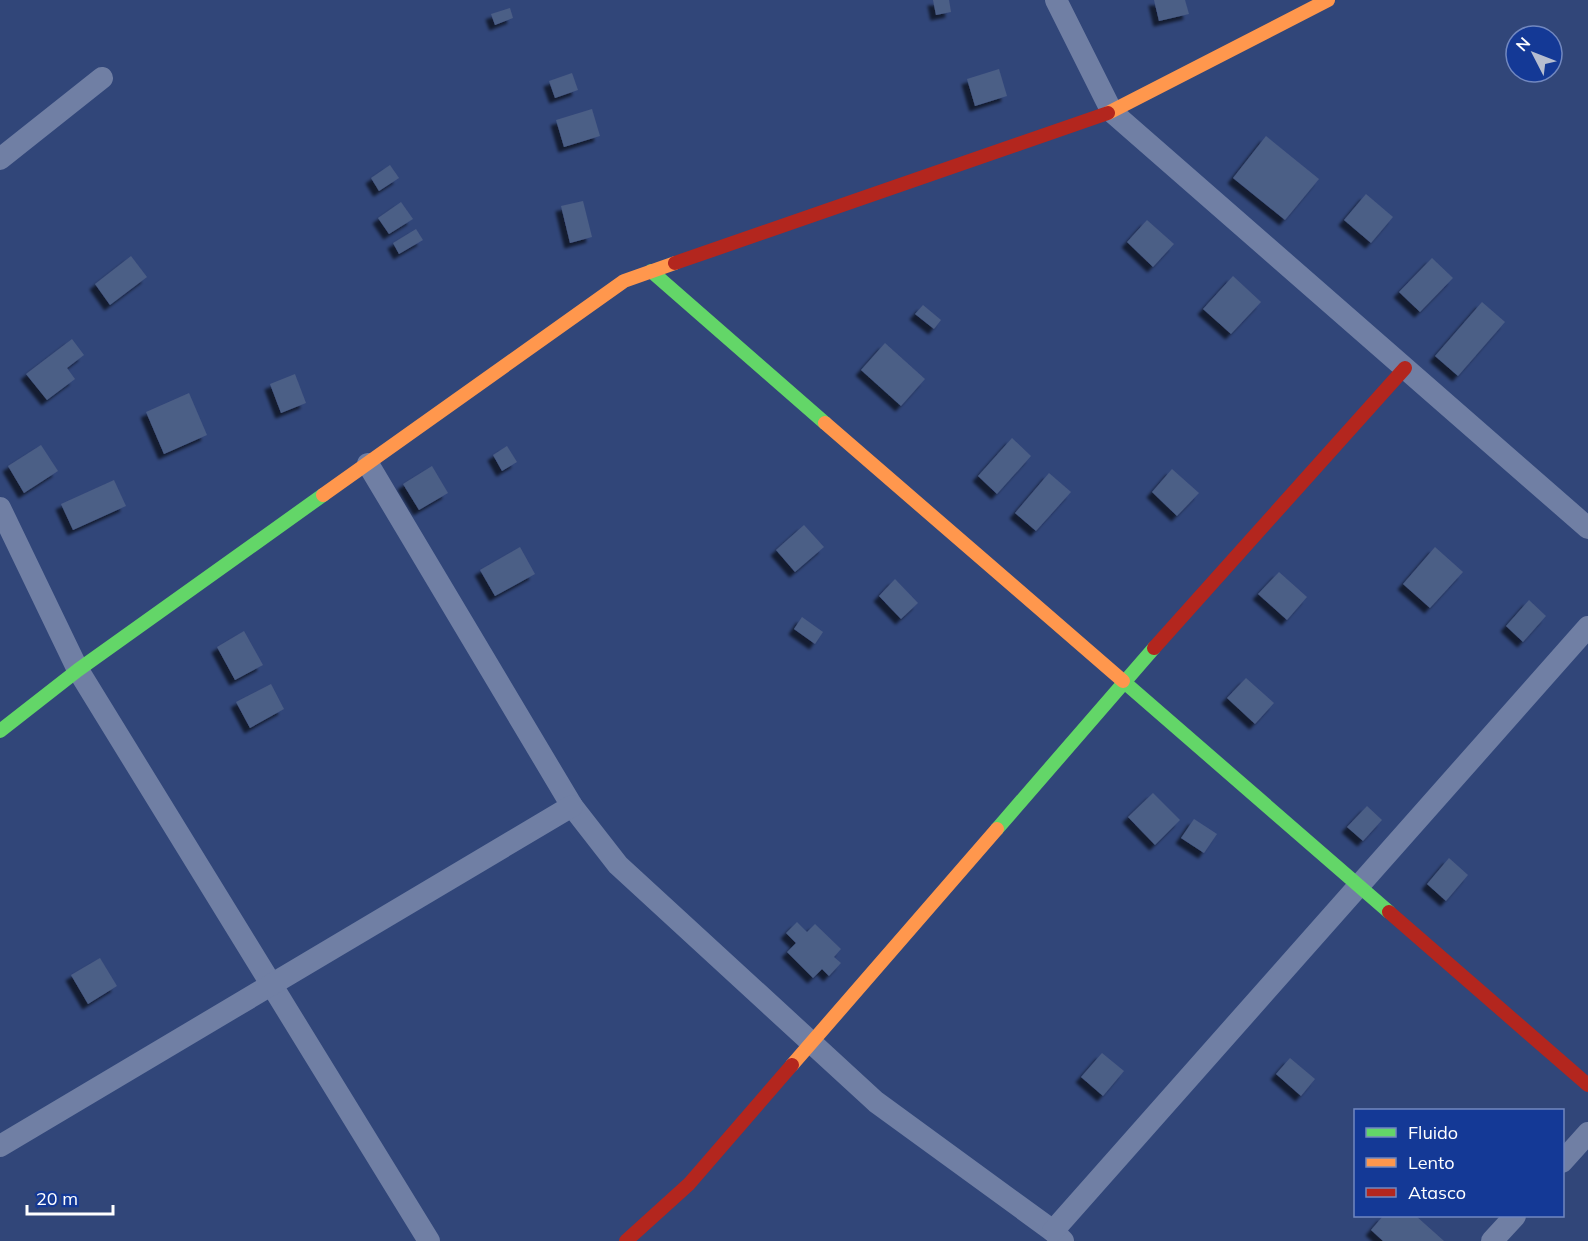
<svg xmlns="http://www.w3.org/2000/svg" width="1588" height="1241" font-family="Mulish,sans-serif">
	<style>
		.building { fill: #4c5e86; filter: url(#shadow) }
		.lines { fill: none; stroke-linecap: round; stroke-linejoin: round }
		.street { stroke: #707fa4; stroke-width: 22 }
		.fast { stroke: #63d668; stroke-width: 14 }
		.slow { stroke: #ff974d; stroke-width: 14 }
		.jam { stroke: #b3261e; stroke-width: 14 }
	</style>
	<defs>
		<filter id="shadow"><feDropShadow dx="-5.5" dy="5.5" stdDeviation="1.5" flood-color="#0009"/></filter>
	</defs>
	<rect width="100%" height="100%" fill="#314679"/>
	<!-- building -->
	<g class="building">
		<path d="M933,0h16l2,12 -15,3z"/>
		<path d="M1154,0h31l4,14 -30,7z"/>
		<path d="M510,8l3,10 -18,7 -4,-11z"/>
		<path d="M999,69l8,27 -32,10 -8,-27z"/>
		<path d="M572,73l6,17 -23,8 -6,-17z"/>
		<path d="M592,109l8,27 -36,11 -8,-27z"/>
		<path d="M1266,136l53,43 -34,41 -52,-42z"/>
		<path d="M390,165l9,13 -20,13 -8,-13z"/>
		<path d="M1366,194l27,23 -22,26 -27,-23z"/>
		<path d="M583,201l9,36 -22,6 -9,-37z"/>
		<path d="M401,202l12,17 -24,15 -11,-16z"/>
		<path d="M1147,220l27,24 -21,23 -26,-25z"/>
		<path d="M416,229l7,11 -24,14 -6,-11z"/>
		<path d="M131,256l16,21 -37,28 -15,-21z"/>
		<path d="M1432,258l21,20 -33,34 -21,-20z"/>
		<path d="M1233,276l28,26 -30,32 -28,-25z"/>
		<path d="M1482,302l23,20 -47,54 -23,-20z"/>
		<path d="M923,305l18,15 -7,9 -19,-15z"/>
		<path d="M72,339l12,16 -17,13 8,11 -28,21 -21,-26z"/>
		<path d="M885,343l40,36 -24,27 -40,-36z"/>
		<path d="M295,374l11,29 -25,10 -11,-29z"/>
		<path d="M189,393l18,42 -43,19 -18,-42z"/>
		<path d="M1012,438l19,18 -34,38 -19,-18z"/>
		<path d="M41,445l17,26 -34,22 -16,-27z"/>
		<path d="M507,446l10,16 -15,9 -9,-16z"/>
		<path d="M432,466l16,27 -29,17 -16,-26z"/>
		<path d="M1172,469l27,24 -22,23 -25,-24z"/>
		<path d="M1049,473l22,19 -35,39 -21,-18z"/>
		<path d="M114,480l12,26 -53,24 -12,-26z"/>
		<path d="M804,525l20,22 -29,25 -19,-22z"/>
		<path d="M520,547l15,27 -40,22 -15,-26z"/>
		<path d="M1435,547l28,25 -33,36 -27,-24z"/>
		<path d="M1279,572l28,25 -20,23 -29,-26z"/>
		<path d="M895,579l23,24 -17,16 -22,-23z"/>
		<path d="M1529,600l17,16 -23,26 -17,-16z"/>
		<path d="M802,617l21,15 -8,12 -21,-15z"/>
		<path d="M244,631l19,34 -28,15 -18,-33z"/>
		<path d="M1246,678l28,25 -19,21 -28,-26z"/>
		<path d="M271,684l13,25 -34,19 -14,-26z"/>
		<path d="M1153,793l27,27 -25,25 -27,-28z"/>
		<path d="M1367,806l15,14 -19,21 -16,-14z"/>
		<path d="M1194,819l23,15 -13,19 -23,-15z"/>
		<path d="M1449,858l19,17 -22,26 -19,-17z"/>
		<path d="M797,922l10,10 8,-8 26,25 -7,8 7,6 -12,13 -7,-7 -9,9 -26,-26 9,-9 -10,-10z"/>
		<path d="M100,958l17,28 -29,18 -17,-29z"/>
		<path d="M1102,1053l22,18 -21,25 -22,-19z"/>
		<path d="M1290,1058l25,21 -14,17 -25,-22z"/>
		<path d="M1383,1216h33l28,25h-61l-12,-11z"/>
	</g>
	<g class="lines">
		<!-- street -->
		<g class="street">
			<path d="M1056,0l56,112 476,416"/>
			<path d="M0,159l102,-81"/>
			<path d="M368,464l204,342 46,59 258,237 177,129 10,10"/>
			<path d="M0,508l78,162 351,571"/>
			<path d="M0,1146l572,-340"/>
			<path d="M1562,1162l26,-29"/>
			<path d="M1053,1231l535,-604"/>
			<path d="M1492,1241l23,-25"/>
		</g>
		<!-- fast -->
		<g class="fast">
			<path d="M651,271l174,152"/>
			<path d="M1123,681l266,231"/>
			<path d="M0,731l78,-61 245,-175"/>
			<path d="M997,829l157,-181"/>
		</g>
		<!-- slow -->
		<g class="slow">
			<path d="M1108,113l220,-113"/>
			<path d="M825,423l298,258"/>
			<path d="M323,495l301,-214 51,-18"/>
			<path d="M792,1065l205,-236"/>
		</g>
		<!-- jam -->
		<g class="jam">
			<path d="M675,263l433,-150"/>
			<path d="M1154,648l251,-280"/>
			<path d="M1389,912l199,173"/>
			<path d="M626,1241l63,-57 103,-119"/>
		</g>
	</g>
	<!-- legend -->
	<rect x="1354" y="1109" width="210" height="108" fill="#143996" stroke="#7288c0" stroke-width="1.5"/>
	<rect x="1366" y="1128" width="30" height="9" fill="#63d668" stroke="#7288c0" stroke-width="1.5"/>
	<text x="1408" y="1139" font-size="18" fill="#ffffff">Fluido</text>
	<rect x="1366" y="1158" width="30" height="9" fill="#ff974d" stroke="#7288c0" stroke-width="1.5"/>
	<text x="1408" y="1169" font-size="18" fill="#ffffff">Lento</text>
	<rect x="1366" y="1188" width="30" height="9" fill="#b3261e" stroke="#7288c0" stroke-width="1.5"/>
	<text x="1408" y="1199" font-size="18" fill="#ffffff">Atasco</text>
	<!-- north arrow -->
	<g transform="translate(1534 54) rotate(312)"><circle r="28" fill="#143996" stroke="#7288c0" stroke-width="1.5"/>
	<path d="M0-4.5L10 22L0 15L-10 22Z" fill="#b7bed0"/>
	<text y="-9" font-size="16" font-weight="bold" text-anchor="middle" fill="#ffffff">N</text>
	</g>
	<!-- scale -->
	<path d="M27 1205v9h86v-9" fill="none" stroke="#ffffff" stroke-width="3"/>
	<text x="36" y="1205" font-size="18" fill="#ffffff" stroke="#143996" stroke-width="4.5" paint-order="stroke">20 m</text>
</svg>
